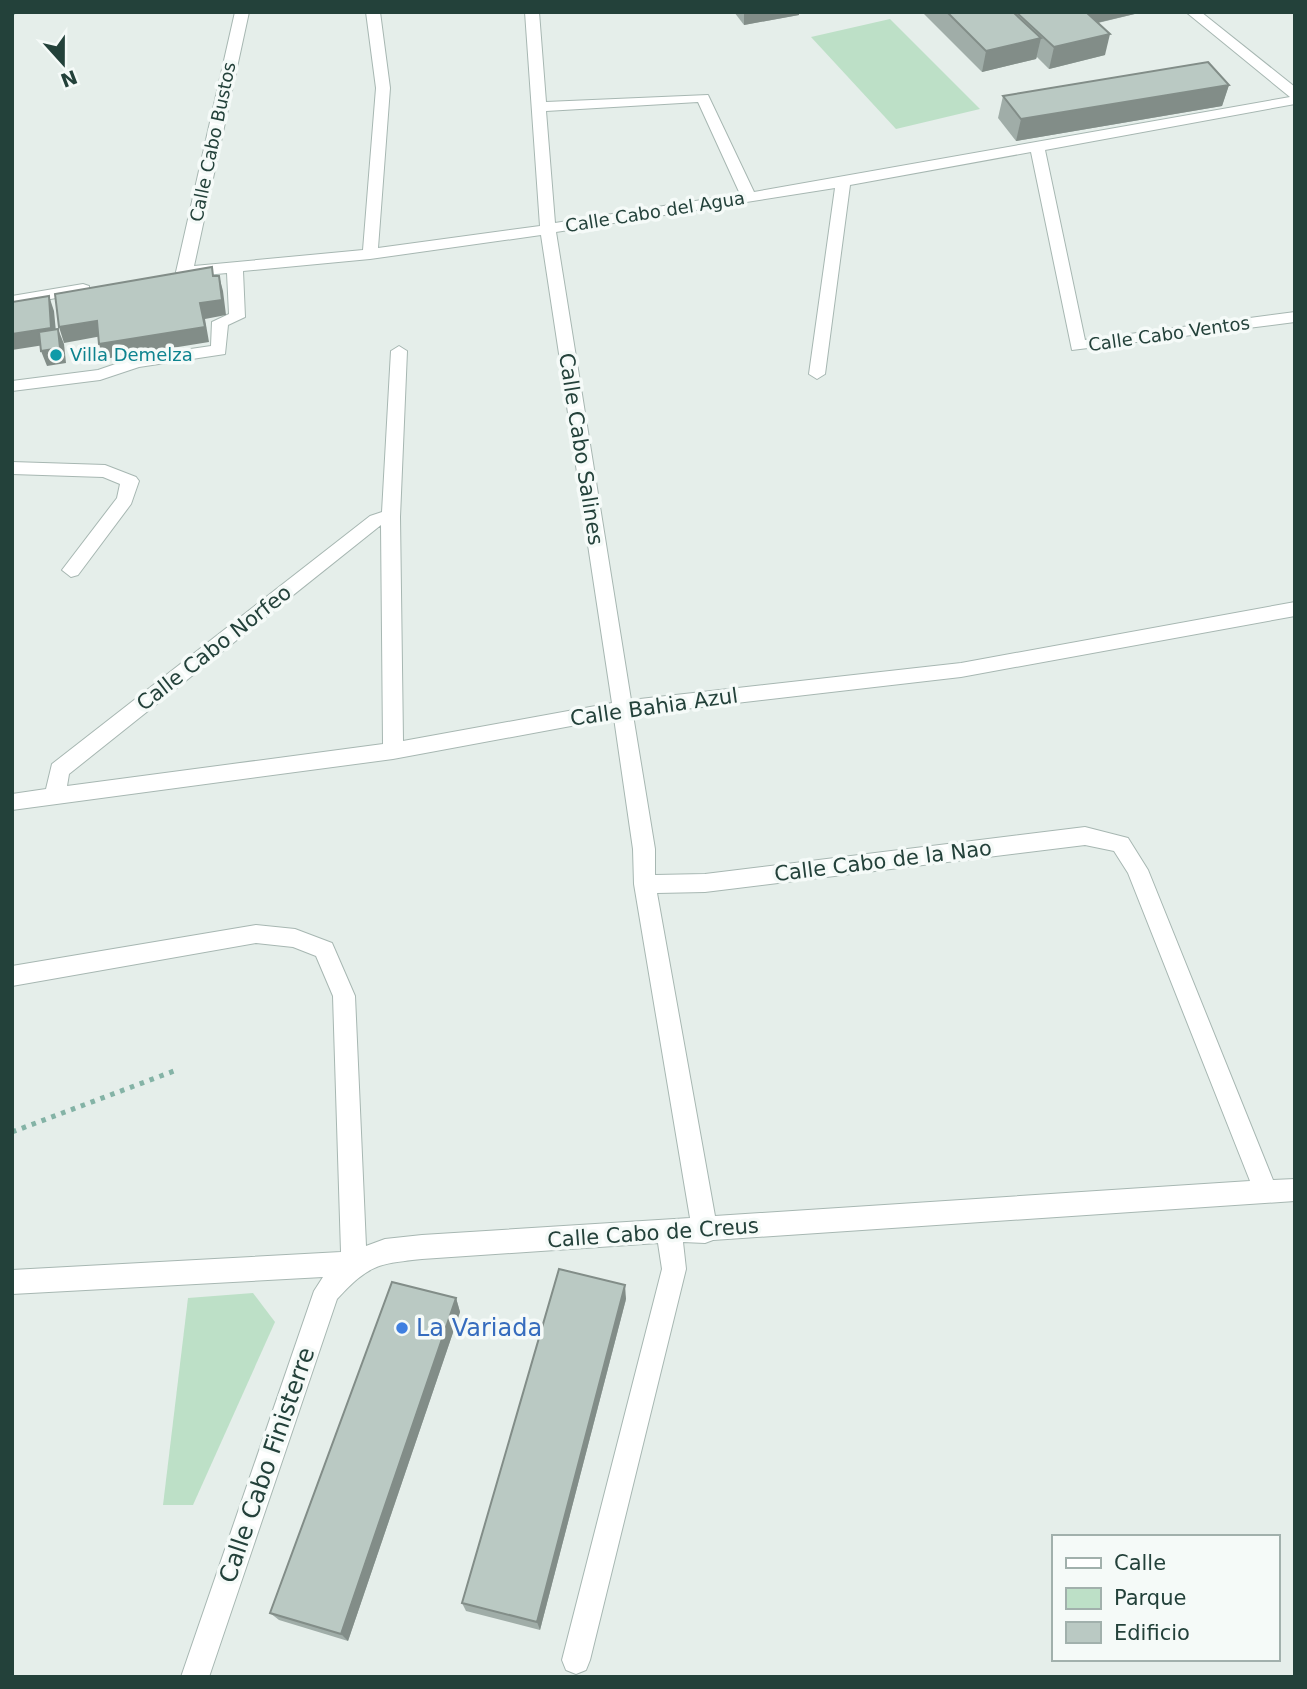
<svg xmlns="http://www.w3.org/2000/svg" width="1307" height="1689" font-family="'DejaVu Sans',sans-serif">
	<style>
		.green { fill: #bde0c7 }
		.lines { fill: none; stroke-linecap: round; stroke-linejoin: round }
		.minor-casing { stroke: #a7b7b2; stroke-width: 2 }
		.path-far1 { stroke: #84b3a6; stroke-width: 3.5; stroke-dasharray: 2.5 3.5; stroke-linecap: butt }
		.path { stroke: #84b3a6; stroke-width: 5; stroke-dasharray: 4.5 6; stroke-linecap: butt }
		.minor { fill: #fff; fill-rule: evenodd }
		.wall { fill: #a0ada8 }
		.shaded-wall { fill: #828d88 }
		.building { fill: #bac9c3; stroke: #828d88; stroke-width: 2 }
		.culture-dot { fill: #0f9aa8; stroke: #f5faf8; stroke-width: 2.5 }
		.shop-dot { fill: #3f7fe0; stroke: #f5faf8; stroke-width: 2.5 }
		.labels { text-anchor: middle; stroke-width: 7; stroke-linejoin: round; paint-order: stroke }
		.far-street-label { font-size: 18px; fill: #23413a; stroke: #f5faf8 }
		.far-culture-label { font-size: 18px; fill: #0d838f; stroke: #f5faf8; text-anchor: start }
		.street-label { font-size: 21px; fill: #23413a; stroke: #f5faf8 }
		.near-shop-label { font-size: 24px; fill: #366cbe; stroke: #f5faf8; text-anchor: start }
		.near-street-label { font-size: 24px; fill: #23413a; stroke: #f5faf8 }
	</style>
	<rect width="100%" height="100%" fill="#e5eeea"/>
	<!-- green -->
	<g class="green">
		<path d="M890,19l90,90 -84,20 -85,-92z"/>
		<path d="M253,1293l22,29 -82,183h-30l25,-207z"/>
	</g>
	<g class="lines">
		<!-- minor casing -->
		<g class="minor-casing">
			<g id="minor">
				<path d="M235,12h14l-55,254 169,-16 13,-162 -10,-76h14l10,76 -12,160 162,-22 -15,-214h14l7,90 162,-7 46,97 536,-95 -104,-85h15l94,75v17l-250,46 40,190 210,-28v10l-223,28 -41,-198 -181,33 -25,189 -8,5 -8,-5 26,-186 -279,44 75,468 330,-37 334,-61v14l-334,61 -328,38 22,134v26l50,-1 380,-47 43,11 20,32 125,310 22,-1v22l-582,39 -8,3 -22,-1 3,27 -96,391 -4,10 -10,4 -10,-4 -4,-10 100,-391 -4,-26 -236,16c-46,5 -53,6 -85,40l-128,378h-28l133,-386 9,-14 -311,17v-24l329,-18 -8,-256 -17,-40 -23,-9 -37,-4 -244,43v-20l244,-41 39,4 37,14 23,53 11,250 19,-7 37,-4 268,-17 -56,-334 -1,-35 -19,-131 -221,41 -381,51v-16l34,-5 6,-25 318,-248 12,-4 9,-161 8,-5 8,5 -7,166 3,224 209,-38 -71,-468 -171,24 -127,12 2,46 -17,8 -3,29 -86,13 -39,13 -88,11v-10l86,-11 38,-13 75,-11 1,-24 17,-8 -2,-41 -43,4 -8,-5zM698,102l42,92 -185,29 -9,-112zM381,525l2,219 -316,42 2,-12zM1085,845l29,6 14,22 122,308 -535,35 -58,-323 48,-1z"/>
				<path d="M83,284l6,2v6l-77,14v-10z"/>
				<path d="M12,462l93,3 31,12 3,4 -8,23 -53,71 -7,2 -9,-7 55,-72 3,-14 -17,-7 -91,-3z"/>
			</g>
		</g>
		<!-- path-far1 -->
		<path class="path-far1" d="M12,15l2,-3"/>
		<!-- path -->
		<path class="path" d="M12,1132l162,-61"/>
		<!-- minor -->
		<use href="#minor" class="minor"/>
	</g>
	<!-- wall -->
	<g class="wall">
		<path d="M734,12h65v3l-55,10z"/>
		<path d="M922,12h221l-45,11 7,32 -56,14 -12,-12 -1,2 -54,13z"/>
		<path d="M1229,85l-7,21 -206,35 -18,-23 5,-22z"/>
		<path d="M456,1298l4,14 -112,329 -69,-21 -9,-7z"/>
		<path d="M626,1299l-86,331 -74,-19 -4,-8z"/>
	</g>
	<!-- shaded-wall -->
	<g class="shaded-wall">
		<path d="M744,12h55v3l-55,10z"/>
		<path d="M1079,12h64l-68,16z"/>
		<path d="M1110,34l-5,21 -56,14 5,-22z"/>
		<path d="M1041,38l-5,21 -54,13 4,-21z"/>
		<path d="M1229,85l-7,21 -206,35 5,-22z"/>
		<path d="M219,276l4,15 3,24 -21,4 4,23 -105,17 -5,-15z"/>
		<path d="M49,296l5,15 3,32 -45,7v-16z"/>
		<path d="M97,321l5,15 -38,7 -5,-16z"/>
		<path d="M58,329l6,15 2,19 -19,3 -6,-15z"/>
		<path d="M625,1285l1,14 -86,331 -3,-8z"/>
		<path d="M456,1298l4,14 -112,329 -7,-7z"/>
	</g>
	<!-- building -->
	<g class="building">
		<path d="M947,12h66l28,26 -55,13z"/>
		<path d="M1016,12h70l24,22 -56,13z"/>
		<path d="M1208,62l21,23 -208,34 -18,-23z"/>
		<path d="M212,267l1,9h6l3,24 -22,3 5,24 -106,17 -2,-23 -38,6 -4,-33z"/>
		<path d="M49,296l2,32 -39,6v-32z"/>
		<path d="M58,329l2,19 -19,3 -2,-19z"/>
		<path d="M559,1269l66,16 -88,337 -75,-19z"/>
		<path d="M392,1282l64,16 -115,336 -71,-21z"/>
	</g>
	<!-- markers -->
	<circle class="culture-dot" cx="56" cy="355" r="7"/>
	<circle class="shop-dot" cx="402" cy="1328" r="7"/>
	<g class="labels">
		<!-- far-street labels -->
		<g class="far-street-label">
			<text transform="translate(213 142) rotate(-78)" y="6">Calle Cabo Bustos</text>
			<text transform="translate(655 212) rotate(-9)" y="6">Calle Cabo del Agua</text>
			<text transform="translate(1169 334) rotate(-8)" y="6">Calle Cabo Ventos</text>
		</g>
		<!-- far-culture labels -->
		<g class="far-culture-label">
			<text x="70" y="361">Villa Demelza</text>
		</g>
		<!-- street labels -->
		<g class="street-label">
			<text transform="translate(581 449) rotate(81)" y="7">Calle Cabo Salines</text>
			<text transform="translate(214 648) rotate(-38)" y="7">Calle Cabo Norfeo</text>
			<text transform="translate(654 707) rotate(-8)" y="7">Calle Bahia Azul</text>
			<text transform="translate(883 861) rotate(-7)" y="7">Calle Cabo de la Nao</text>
			<text transform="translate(653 1233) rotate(-4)" y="7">Calle Cabo de Creus</text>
		</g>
		<!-- near-shop labels -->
		<g class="near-shop-label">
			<text x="416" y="1336">La Variada</text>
		</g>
		<!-- near-street labels -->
		<g class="near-street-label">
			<text transform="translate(267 1465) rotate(-71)" y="8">Calle Cabo Finisterre</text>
		</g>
	</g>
	<!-- border -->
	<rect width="1307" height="1689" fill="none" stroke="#23413a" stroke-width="28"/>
	<!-- legend -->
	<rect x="1052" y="1535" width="228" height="126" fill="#f5faf8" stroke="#a1b0ac" stroke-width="2"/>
	<rect x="1066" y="1558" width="35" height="10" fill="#ffffff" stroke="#a1b0ac" stroke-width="2"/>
	<text x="1114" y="1570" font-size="21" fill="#23413a">Calle</text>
	<rect x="1066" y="1588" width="35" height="21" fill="#bde0c7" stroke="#a1b0ac" stroke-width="2"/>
	<text x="1114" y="1605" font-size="21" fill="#23413a">Parque</text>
	<rect x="1066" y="1622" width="35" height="21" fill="#bac9c3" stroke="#a1b0ac" stroke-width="2"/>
	<text x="1114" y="1640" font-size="21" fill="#23413a">Edificio</text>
	<!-- north arrow -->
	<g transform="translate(63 63) rotate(159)" stroke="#f5faf8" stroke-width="5" paint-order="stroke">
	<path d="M0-5L12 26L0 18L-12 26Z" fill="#23413a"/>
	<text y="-10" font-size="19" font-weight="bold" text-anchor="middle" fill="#23413a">N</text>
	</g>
</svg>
